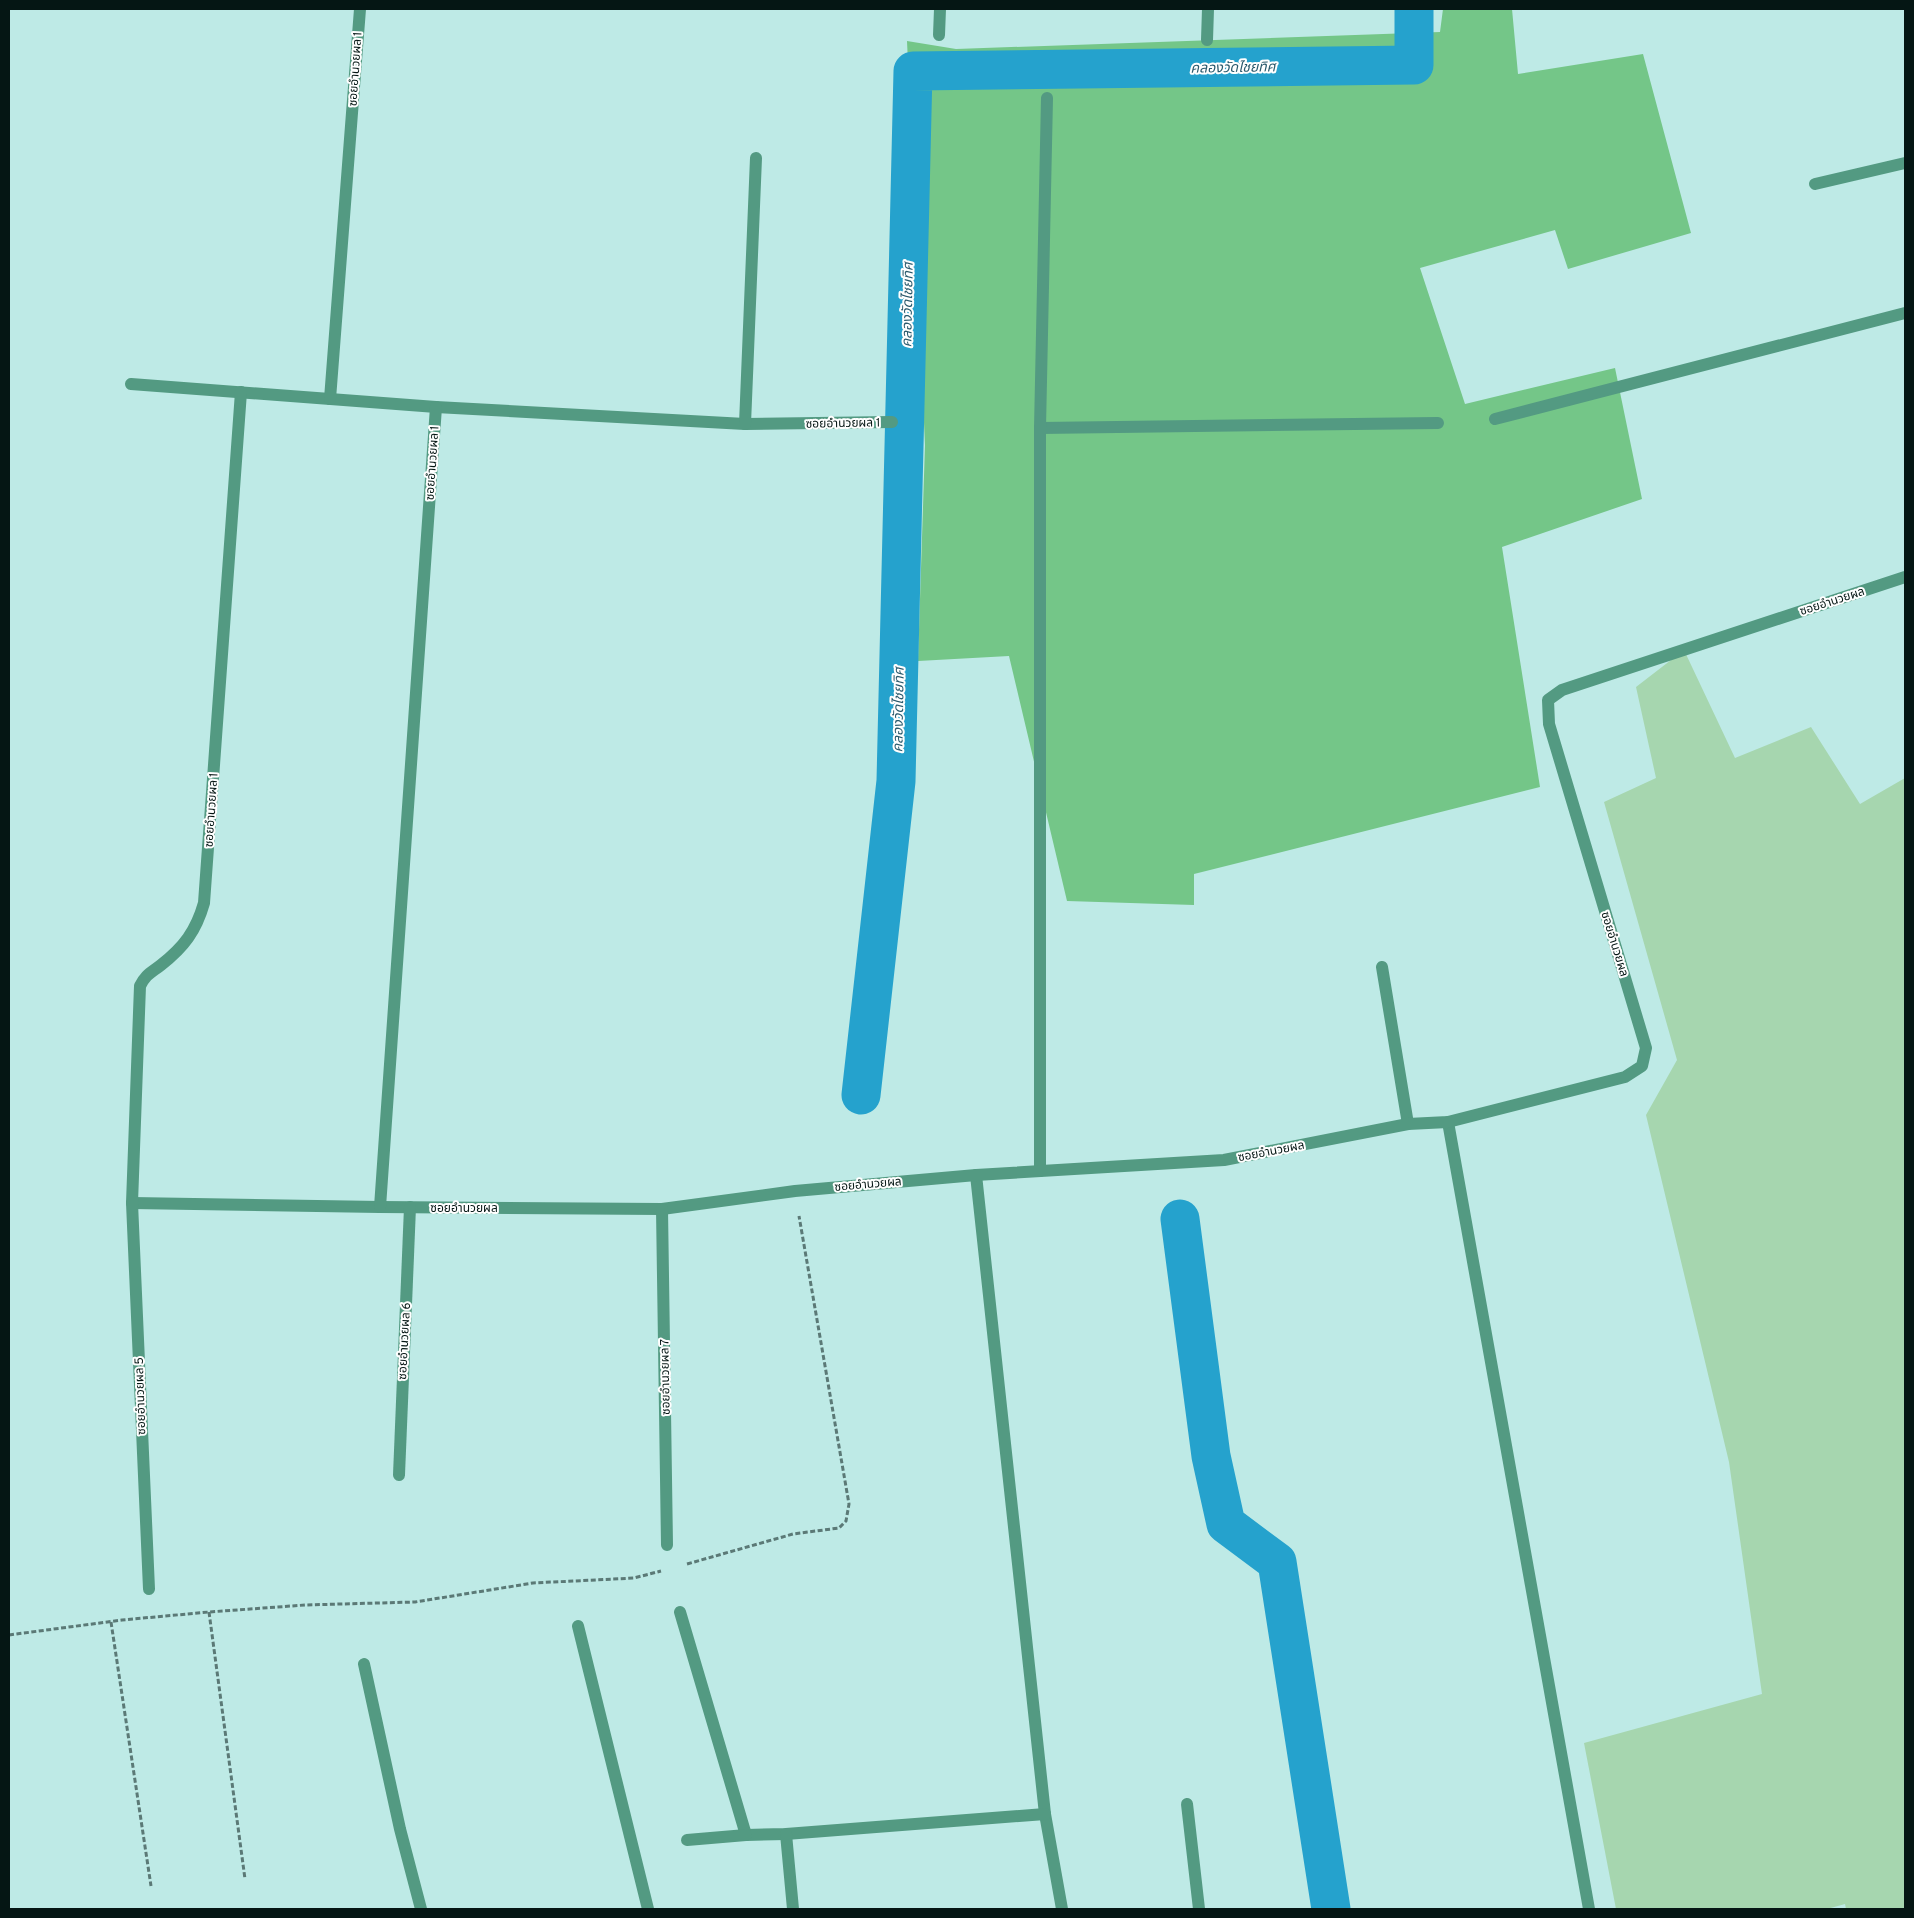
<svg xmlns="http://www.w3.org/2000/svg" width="1914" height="1918" font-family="Overpass,'Noto Sans Thai',sans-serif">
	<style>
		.green { fill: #a6d6af }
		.forest { fill: #74c688 }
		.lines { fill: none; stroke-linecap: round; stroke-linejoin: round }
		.canal { stroke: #25a2cd; stroke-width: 39 }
		.path { stroke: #5b7976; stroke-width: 3; stroke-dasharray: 5 2.5; stroke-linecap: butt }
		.minor { stroke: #539a82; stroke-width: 12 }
		.labels { text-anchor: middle; stroke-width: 4; stroke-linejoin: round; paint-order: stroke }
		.street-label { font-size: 12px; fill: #051614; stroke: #fff }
		.water-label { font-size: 14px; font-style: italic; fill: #2b5a6d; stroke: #fff }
	</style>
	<rect width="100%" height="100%" fill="#beeae6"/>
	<!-- green -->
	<path class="green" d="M1684,650l51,108 76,-31 49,77 45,-26v1131h-59l-1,-5 -18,5h-211l-32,-166 178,-49 -33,-232 -83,-347 31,-55 -73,-258 52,-24 -20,-91z"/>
	<!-- forest -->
	<path class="forest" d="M1443,9h69l6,65 125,-20 48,179 -123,36 -13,-39 -135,38 45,136 150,-36 27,131 -140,48 38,240 -346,87v31l-127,-4 -58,-245 -91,5 7,-216 -18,-404 49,8 484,-17z"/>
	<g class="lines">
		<!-- canal -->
		<g class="canal">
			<path d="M861,1095l35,-314 17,-710 501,-6v-56"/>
			<path d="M1180,1219l31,237 15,68 51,38 54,347"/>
		</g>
		<!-- path -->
		<g class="path">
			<path d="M687,1564l106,-30 46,-6 7,-7 3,-17 -50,-288"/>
			<path d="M209,1612l36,267"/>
			<path d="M111,1622l40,264"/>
			<path d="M9,1635l113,-15 87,-8 96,-7 110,-3 118,-19 101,-5 27,-7"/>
		</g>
		<!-- minor -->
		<g class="minor">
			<path d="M939,35l1,-26"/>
			<path d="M1207,40l1,-31"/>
			<path d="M1815,184l90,-21"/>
			<path d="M131,384l305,23 309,17 147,-2"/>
			<path d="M330,399l30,-390"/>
			<path d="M1495,419l410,-106"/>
			<path d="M745,424l11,-266"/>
			<path d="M1040,428l398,-5"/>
			<path d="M1382,967l26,157"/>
			<path d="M1448,1122l141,787"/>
			<path d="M1040,1171v-743l7,-330"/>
			<path d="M976,1175l69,639 17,95"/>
			<path d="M132,1203l248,4 282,2 133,-18 181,-16 248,-15 184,-36 40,-2 177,-45 17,-11 4,-18 -97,-324 -1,-24 14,-10 343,-113"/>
			<path d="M380,1207l56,-800"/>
			<path d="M662,1209l5,336"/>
			<path d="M399,1475l11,-268"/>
			<path d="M149,1589l-17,-386 8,-217c6,-12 11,-13 21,-21 23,-18 35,-34 43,-62l37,-511"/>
			<path d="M680,1612l66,223 40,-1 259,-20"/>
			<path d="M578,1626l70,283"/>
			<path d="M364,1664l36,165 21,80"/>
			<path d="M1187,1804l12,105"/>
			<path d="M786,1834l7,75"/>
			<path d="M687,1840l59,-5"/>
		</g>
	</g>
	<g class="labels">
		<!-- street labels -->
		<g class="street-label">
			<text transform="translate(355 69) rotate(-86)" y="4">ซอยอำนวยผล 1</text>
			<text transform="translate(843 423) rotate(-1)" y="4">ซอยอำนวยผล 1</text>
			<text transform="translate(432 463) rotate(-86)" y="4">ซอยอำนวยผล 1</text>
			<text transform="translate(1832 601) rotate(-18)" y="4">ซอยอำนวยผล</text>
			<text transform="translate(211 810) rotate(-86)" y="4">ซอยอำนวยผล 1</text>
			<text transform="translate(1615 944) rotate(73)" y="4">ซอยอำนวยผล</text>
			<text transform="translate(1271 1151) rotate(-11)" y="4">ซอยอำนวยผล</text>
			<text transform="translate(868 1184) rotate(-5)" y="4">ซอยอำนวยผล</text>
			<text x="464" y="1212">ซอยอำนวยผล</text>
			<text transform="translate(404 1341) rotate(-87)" y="4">ซอยอำนวยผล 6</text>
			<text transform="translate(665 1377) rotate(-91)" y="4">ซอยอำนวยผล 7</text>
			<text transform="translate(140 1396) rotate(-92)" y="4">ซอยอำนวยผล 5</text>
		</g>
		<!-- water labels -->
		<g class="water-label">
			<text transform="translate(1233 67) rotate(-1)" y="5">คลองวัดไชยทิศ</text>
			<text transform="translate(907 305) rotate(-89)" y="5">คลองวัดไชยทิศ</text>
			<text transform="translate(898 710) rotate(-89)" y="5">คลองวัดไชยทิศ</text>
		</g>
	</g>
	<!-- border -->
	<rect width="1914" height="1918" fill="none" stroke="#051614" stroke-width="20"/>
</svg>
